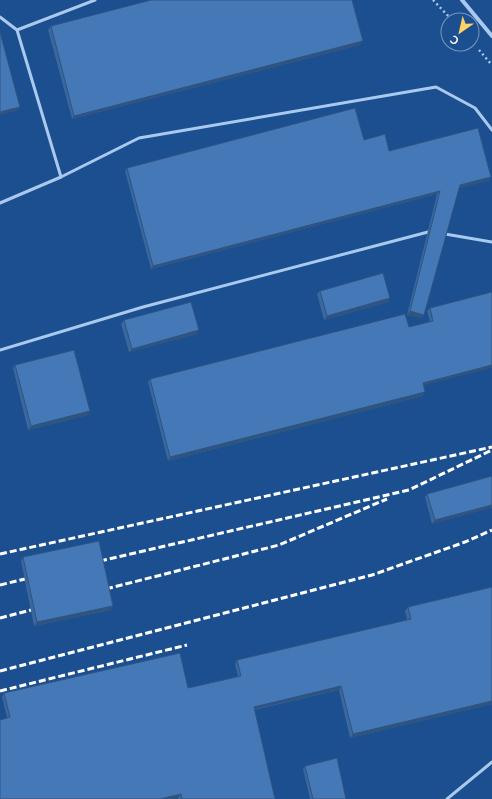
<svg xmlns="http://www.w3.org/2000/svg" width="492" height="799" font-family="Lato,sans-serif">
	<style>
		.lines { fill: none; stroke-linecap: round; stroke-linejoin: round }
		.path { stroke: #a9c9ee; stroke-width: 2.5; stroke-dasharray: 2 3; stroke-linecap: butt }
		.lane { stroke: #a9c9ee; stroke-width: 3 }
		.street { stroke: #a9c9ee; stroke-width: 4 }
		.rail { stroke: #fff; stroke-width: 3; stroke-dasharray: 7 3; stroke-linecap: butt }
		.wall { fill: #3a679d }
		.shaded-wall { fill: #305480 }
		.building { fill: #4478b7; stroke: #305480 }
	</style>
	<rect width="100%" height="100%" fill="#1b4f8f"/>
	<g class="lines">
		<!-- path -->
		<g class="path">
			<path d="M433,0l19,20"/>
			<path d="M479,50l13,15"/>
		</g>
		<!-- lane -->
		<g class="lane">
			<path d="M0,17l17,13 44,147"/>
			<path d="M17,30l78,-30"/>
			<path d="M0,203l61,-26 78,-39 297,-51 39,21 17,22"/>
			<path d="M445,234l47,8"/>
			<path d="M0,350l143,-43 285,-75"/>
			<path d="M447,799l45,-37"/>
		</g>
		<!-- street -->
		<path class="street" d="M462,0l30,36"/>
		<!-- rail -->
		<g class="rail">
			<path d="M0,554l492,-107"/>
			<path d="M100,561l309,-71 83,-40"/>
			<path d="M0,585l25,-6"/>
			<path d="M106,589l173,-44 108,-46"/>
			<path d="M0,618l31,-8"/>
			<path d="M0,671l372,-96 93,-33 27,-12"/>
			<path d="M0,691l187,-46"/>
		</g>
	</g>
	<!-- wall -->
	<g class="wall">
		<path d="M51,26l309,19 -288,74 -24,-89z"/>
		<path d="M364,140l25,11 102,26 -3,4 -29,7 -35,127 -3,3 -14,-3 30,-121 -286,75 -26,-98 2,-3z"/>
		<path d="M320,291l70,7 -2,4 -64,18 -7,-26z"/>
		<path d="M492,292l-68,93 -1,11 -255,65 -20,-79 2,-3 259,-52 21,-5 -3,-11 3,-3z"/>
		<path d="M124,320l73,14 -68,18 -8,-28z"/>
		<path d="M15,365l73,50 -60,15 -15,-62z"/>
		<path d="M492,476l-60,48 -7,-27 2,-3z"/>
		<path d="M23,557l88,53 -77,16 -13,-65z"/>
		<path d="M492,587v117l-142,34 -11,-48 -85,20 21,89h-97v-1l-171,-80 -5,-21 2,-4 184,-5 50,-12 -3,-12 2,-4 170,-40 -2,-9 3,-4z"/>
		<path d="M305,766l41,33h-36l-7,-30z"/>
	</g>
	<!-- shaded-wall -->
	<g class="shaded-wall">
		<path d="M363,41l-3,4 -288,74 2,-3z"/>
		<path d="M20,107l-3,4 -17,4v-3z"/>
		<path d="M491,177l-3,4 -30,8 2,-4z"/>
		<path d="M440,191l-3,3 -286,75 2,-3z"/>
		<path d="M390,298l-2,4 -64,18 3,-4z"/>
		<path d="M410,311l14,4 -3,3 -14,-3z"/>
		<path d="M199,330l-2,4 -68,18 3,-3z"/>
		<path d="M492,365v3l-71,18 2,-3z"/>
		<path d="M425,392l-2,4 -255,65 2,-4z"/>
		<path d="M90,411l-2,4 -60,15 3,-4z"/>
		<path d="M492,505v3l-60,16 3,-4z"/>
		<path d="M113,606l-2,4 -77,16 3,-4z"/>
		<path d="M341,686l-2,4 -88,20 3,-3z"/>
		<path d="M492,701v3l-142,34 3,-4z"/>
		<path d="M181,794l-3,4 -6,1h-12z"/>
	</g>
	<!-- building -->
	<g class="building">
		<path d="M151,0h201l11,41 -289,75 -23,-90z"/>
		<path d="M0,32l20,75 -20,5z"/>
		<path d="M355,108l9,32 21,-6 4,17 89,-23 13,49 -31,8 -36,130 -14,-4 30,-120 -287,75 -26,-98z"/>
		<path d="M383,273l7,25 -63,18 -7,-25z"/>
		<path d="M492,292v73l-69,18 2,9 -255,65 -20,-78 255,-65 4,13 24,-6 -3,-13z"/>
		<path d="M191,302l8,28 -67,19 -8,-29z"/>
		<path d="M74,350l16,61 -59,15 -16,-61z"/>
		<path d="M492,476v29l-57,15 -8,-26z"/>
		<path d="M99,541l14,65 -76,16 -14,-65z"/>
		<path d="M492,587v114l-139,33 -12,-48 -87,21 21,92h-93l-1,-5 -21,5h-160v-79l10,-3 -6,-24 176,-40 8,35 53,-12 -4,-16 174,-41 -3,-12z"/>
		<path d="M337,758l9,41h-33l-8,-33z"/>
	</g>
	<!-- north arrow -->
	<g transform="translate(460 32) rotate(214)"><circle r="19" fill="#1b4f8f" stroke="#7695bc"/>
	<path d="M0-3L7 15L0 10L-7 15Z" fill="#ffd166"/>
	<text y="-6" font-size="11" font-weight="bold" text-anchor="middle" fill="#ffffff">С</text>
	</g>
</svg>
